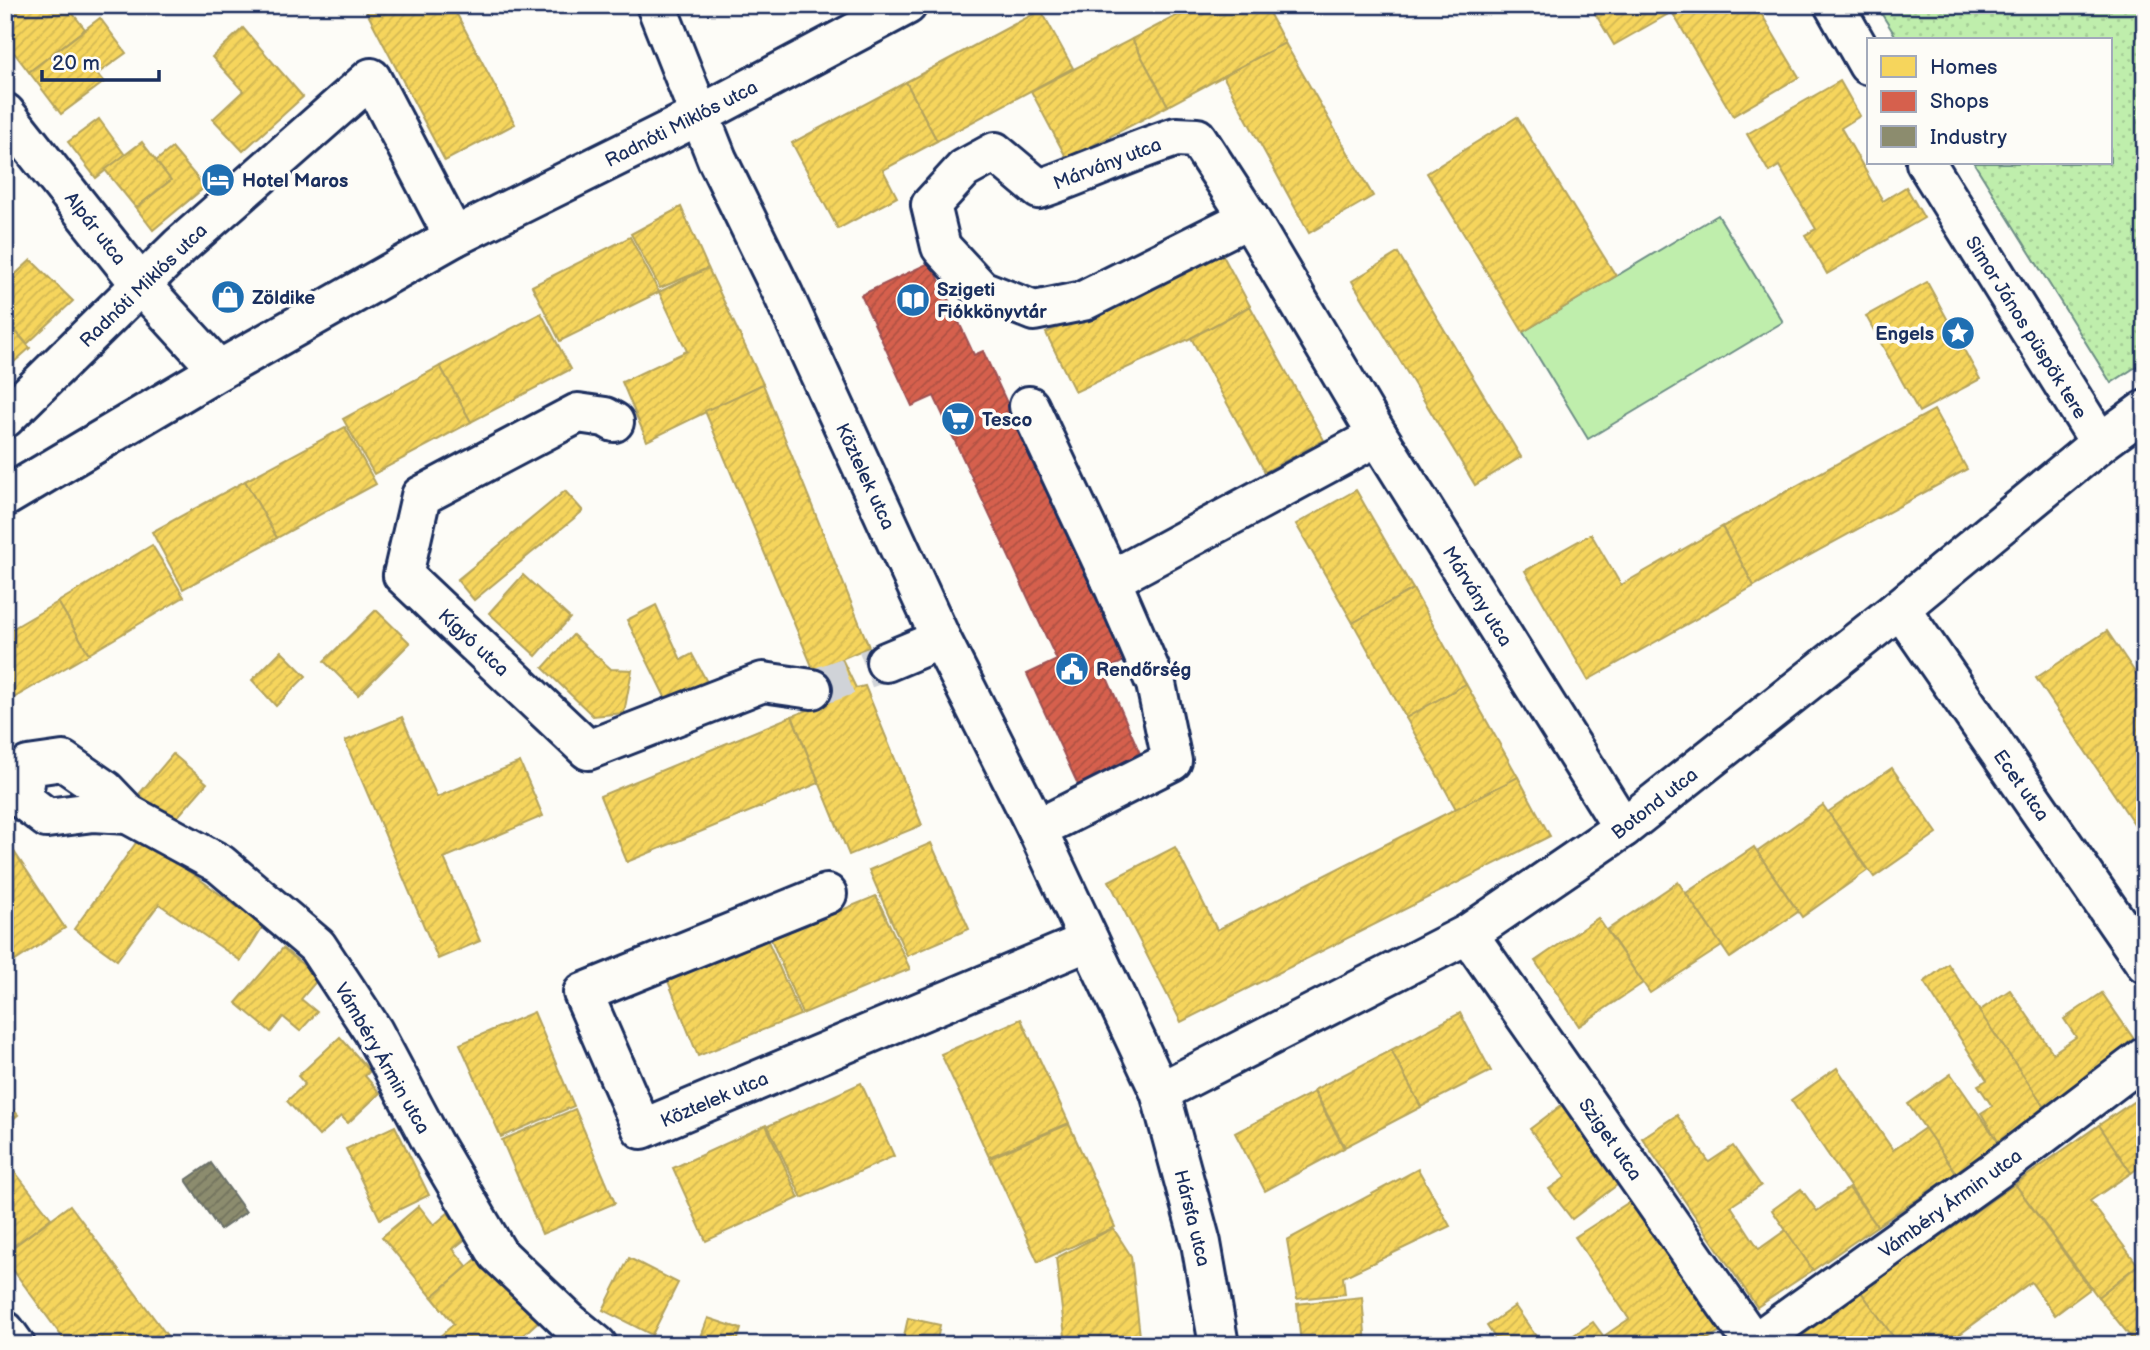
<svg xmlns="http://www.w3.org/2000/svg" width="2150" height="1350" font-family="'Balsamiq Sans',sans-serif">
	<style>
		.grass { fill: url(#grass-dots); stroke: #6d8e85; stroke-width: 2 }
		.garden { fill: #bfeeac; stroke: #6d8e85; stroke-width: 2 }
		.homes { fill: url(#homes-hatch); stroke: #b4a35d; stroke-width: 2 }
		.shops { fill: url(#shops-hatch); stroke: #9e5152; stroke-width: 2 }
		.industry { fill: url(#industry-hatch); stroke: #6a7069; stroke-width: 2 }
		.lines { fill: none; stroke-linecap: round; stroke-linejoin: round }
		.minor-tunnel { stroke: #d0d3d8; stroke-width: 38; stroke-dasharray: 38 19; stroke-linecap: butt }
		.minor-casing { stroke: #1b2f5e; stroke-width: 44 }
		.minor { stroke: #fdfcf7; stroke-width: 38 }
		.labels { text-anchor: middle; stroke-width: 7; stroke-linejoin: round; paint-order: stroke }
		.street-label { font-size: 19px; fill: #1b2f5e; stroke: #fdfcf7 }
		.poi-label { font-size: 19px; font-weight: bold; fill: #1b2f5e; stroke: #fdfcf7; text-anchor: start }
	</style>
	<defs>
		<pattern id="grass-dots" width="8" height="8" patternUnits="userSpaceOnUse" patternTransform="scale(1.75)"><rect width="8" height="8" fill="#bfeeac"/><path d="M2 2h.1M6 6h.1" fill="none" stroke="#a4cc96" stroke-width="1.8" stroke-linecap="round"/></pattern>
		<pattern id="homes-hatch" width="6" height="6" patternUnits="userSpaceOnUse" patternTransform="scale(1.75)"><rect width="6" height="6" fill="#f6d55c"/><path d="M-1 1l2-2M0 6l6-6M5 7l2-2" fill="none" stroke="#d2b752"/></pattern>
		<pattern id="shops-hatch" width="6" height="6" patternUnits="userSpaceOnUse" patternTransform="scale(1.75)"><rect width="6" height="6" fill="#d6604d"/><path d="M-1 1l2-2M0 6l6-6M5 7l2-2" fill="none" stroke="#ad5043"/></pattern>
		<pattern id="industry-hatch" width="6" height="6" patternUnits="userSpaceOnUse" patternTransform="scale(1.75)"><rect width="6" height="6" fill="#8c8c6e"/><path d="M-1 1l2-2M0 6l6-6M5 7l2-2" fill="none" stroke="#72735e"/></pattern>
	</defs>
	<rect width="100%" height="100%" fill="#fdfcf7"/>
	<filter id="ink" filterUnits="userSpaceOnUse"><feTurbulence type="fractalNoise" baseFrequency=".0143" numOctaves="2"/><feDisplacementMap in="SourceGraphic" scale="14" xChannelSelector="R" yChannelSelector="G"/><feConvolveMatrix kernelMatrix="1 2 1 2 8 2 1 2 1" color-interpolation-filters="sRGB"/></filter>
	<g filter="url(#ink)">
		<!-- grass -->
		<path class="grass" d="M1876,5h269v356l-34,22 -137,-220h136v-123h-212z"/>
		<!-- garden -->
		<path class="garden" d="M1718,215l65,107 -195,117 -65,-107z"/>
		<!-- homes -->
		<g class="homes">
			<path d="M17,5h49l19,24 -56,43 -24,-31v-27z"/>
			<path d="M363,5h89l63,119 -70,37z"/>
			<path d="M1197,5h68l20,38 -117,63 -36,-67z"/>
			<path d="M1590,5h166l43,72 -66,39 -61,-104 -58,33z"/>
			<path d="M1041,10l32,58 -136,73 -31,-59z"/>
			<path d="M100,18l26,35 -29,21 7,8 -43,32 -32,-42z"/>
			<path d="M243,28l60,69 -60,54 -30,-32 30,-28 -31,-34z"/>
			<path d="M1132,39l36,67 -101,53 -36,-68z"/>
			<path d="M1285,43l88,153 -64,37 -86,-157z"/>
			<path d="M1840,81l20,35 -19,12 42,73 23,-14 18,31 -97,56 -22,-39 11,-6 -37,-63 -10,6 -22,-38z"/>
			<path d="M906,82l31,59 -54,29 14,27 -59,32 -46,-86z"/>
			<path d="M1517,117l99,159 -93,56 -96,-159z"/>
			<path d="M99,119l26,36 -29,23 -28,-36z"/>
			<path d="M142,142l29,38 -35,28 -31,-38z"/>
			<path d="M172,148l33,39 -52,43 -17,-22 35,-28 -15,-19z"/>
			<path d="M681,207l27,61 -48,20 -29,-54z"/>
			<path d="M630,237l29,55 -99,49 -28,-55z"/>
			<path d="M1220,250l30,56 -59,32 -116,54 -29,-59z"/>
			<path d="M1398,253l123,204 -46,28 -123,-204z"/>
			<path d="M31,260l42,41 -46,43 -22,-25v-41l3,3z"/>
			<path d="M708,268l55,116 -116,57 -25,-59 65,-31 -28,-59z"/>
			<path d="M1927,282l53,97 -61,33 -53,-96z"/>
			<path d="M1250,306l74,134 -59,32 -74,-134z"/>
			<path d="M541,313l30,56 -100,53 -31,-56z"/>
			<path d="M5,319l25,29 -25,22z"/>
			<path d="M440,366l31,56 -97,52 -31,-55z"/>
			<path d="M763,384l106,263 -55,24 -109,-260z"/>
			<path d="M1934,410l33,59 -213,117 -32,-59z"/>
			<path d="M345,427l31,57 -99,54 -32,-57z"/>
			<path d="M245,481l32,57 -94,51 -31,-57z"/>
			<path d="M1356,490l57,99 -60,34 -57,-99z"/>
			<path d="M565,491l18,20 -109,89 -17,-20z"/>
			<path d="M1722,527l32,59 -166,94 -63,-109 66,-37 30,51z"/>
			<path d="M152,545l32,52 -95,57 -31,-52z"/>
			<path d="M523,575l47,43 -34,38 -47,-43z"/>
			<path d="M1413,589l53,95 -60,34 -53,-95z"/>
			<path d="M58,602l31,52 -84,49v-70z"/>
			<path d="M656,605l25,55 11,-6 15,28 -41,17 -39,-79z"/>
			<path d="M376,610l34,33 -52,52 -34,-34z"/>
			<path d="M2107,631l38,56v153l-109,-162z"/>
			<path d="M573,635l38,34 21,1 -8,43 -31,3 -50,-48z"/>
			<path d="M281,651l25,25 -30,30 -24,-26z"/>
			<path d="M842,659l14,29 9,-2 57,139 -73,30 -57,-139 42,-16 -11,-33z"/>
			<path d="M1466,684l52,93 -61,34 -51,-93z"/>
			<path d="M792,716l27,67 -192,79 -27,-66z"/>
			<path d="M402,717l35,80 83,-35 23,54 -99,42 36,83 -42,18 -93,-218z"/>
			<path d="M173,754l34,29 -34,39 -34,-28z"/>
			<path d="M1892,768l45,65 -63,44 -46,-65z"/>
			<path d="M1518,777l32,59 -369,186 -72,-141 66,-34 42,83z"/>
			<path d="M1823,805l45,65 -66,47 -45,-65z"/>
			<path d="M141,836l122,90 -22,35 -82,-57 -42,56 -43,-31z"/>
			<path d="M5,838l60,90 -60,40z"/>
			<path d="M931,843l38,86 -62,27 -38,-86z"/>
			<path d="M1754,847l44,65 -68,46 -44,-65z"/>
			<path d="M1678,882l44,64 -72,47 -43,-63z"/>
			<path d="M876,896l34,73 -108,45 -31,-75z"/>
			<path d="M1598,918l45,65 -64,43 -44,-65z"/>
			<path d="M767,939l33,76 -102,41 -30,-75z"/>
			<path d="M283,948l36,30 -18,21 16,13 -17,19 -17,-14 -12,15 -35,-29z"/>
			<path d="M1948,964l97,143 -46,36 -18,-30 11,-7 -14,-21 9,-5 -63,-98z"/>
			<path d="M2010,990l43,63 23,-16 -12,-18 38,-26 36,52 -93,62 -66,-96z"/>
			<path d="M534,1012l40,94 -73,31 -41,-93z"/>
			<path d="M1460,1013l31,58 -70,36 -30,-57z"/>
			<path d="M1021,1019l48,104 -80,34 -48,-103z"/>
			<path d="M340,1037l30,34 -5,5 15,17 -32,30 -7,-7 -22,20 -32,-35 18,-17 -7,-8z"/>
			<path d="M1391,1050l30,57 -76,40 -31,-57z"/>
			<path d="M1837,1068l56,82 32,-22 31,45 -79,53 -86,-126z"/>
			<path d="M1951,1074l48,69 -43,30 -48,-69z"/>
			<path d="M861,1083l33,73 -92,42 -34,-72z"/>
			<path d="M1314,1092l30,56 -79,43 -30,-58z"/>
			<path d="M2145,1094v69l-14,10 -32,-48z"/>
			<path d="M5,1100l13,15 -13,11z"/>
			<path d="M1563,1104l58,78 -49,37 -23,-30 17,-12 -36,-48z"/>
			<path d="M575,1109l40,94 -73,31 -40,-94z"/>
			<path d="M1677,1115l32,47 24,-16 28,40 -30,20 28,43 27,-19 27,40 -56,37 -115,-169z"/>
			<path d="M1069,1124l46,103 -77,35 -48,-104z"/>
			<path d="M766,1125l33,73 -93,43 -33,-73z"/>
			<path d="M2099,1125l32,48 -41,28 48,64 -40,32 -83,-113z"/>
			<path d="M395,1126l34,69 -49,24 -34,-70z"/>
			<path d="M1418,1169l32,57 -107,51 2,17 -48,5 -10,-59z"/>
			<path d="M15,1172l36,46 -46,35v-73z"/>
			<path d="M2015,1184l75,105 -35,26 -24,-33 -86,63h-46l-38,-53z"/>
			<path d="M1849,1188l28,38 -64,44 -41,-60 29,-21 16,22z"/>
			<path d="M1634,1199l86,132 -21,14h-89l-6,-9 25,-17 -54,-82z"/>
			<path d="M70,1205l104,140h-106l-63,-86v-6z"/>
			<path d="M419,1206l15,19 14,-12 20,24 -15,12 15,18 -36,30 -50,-60z"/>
			<path d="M1113,1228l18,28 10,89h-75l-10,-87z"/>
			<path d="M481,1255l59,65 -28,25h-66l-7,-8 15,-13 -22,-27z"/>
			<path d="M629,1258l49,25 -26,52 -49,-25z"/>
			<path d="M2138,1265l7,8v72h-8l-39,-48z"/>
			<path d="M1861,1292l38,53h-110z"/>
			<path d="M1362,1297l4,48h-65l-4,-41z"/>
			<path d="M1515,1306l27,39h-42l-13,-19z"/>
			<path d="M708,1318l33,11 -5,16h-38z"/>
			<path d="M908,1318l32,7 -4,20h-34z"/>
			<path d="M1593,1322l17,23h-43l-2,-4z"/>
		</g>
		<!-- shops -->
		<path class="shops" d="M931,262l43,93 9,-4 143,309 -22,11 38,87 -62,31 -53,-115 30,-14 -123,-264 -22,10 -51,-111z"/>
		<!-- industry -->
		<path class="industry" d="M211,1163l35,49 -26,18 -34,-50z"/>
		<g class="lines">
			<!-- minor-tunnel -->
			<path class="minor-tunnel" d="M812,689l74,-27"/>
			<!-- minor casing -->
			<g class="minor-casing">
				<g id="minor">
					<path d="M656,5l61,154 66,135 158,345 96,190 123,263 41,151 18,102"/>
					<path d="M1834,5l34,60"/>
					<path d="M5,113l137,173 77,84"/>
					<path d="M1176,137l21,1 52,80 -166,83 -49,10 -53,-21 -40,-43 -10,-42 33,-36 31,-17 44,37c47,-16 90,-37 137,-52z"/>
					<path d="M1926,163l174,280"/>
					<path d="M1249,218l129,218 245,392"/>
					<path d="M1029,406l82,174"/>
					<path d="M5,418l175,-172 191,-168 83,159"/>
					<path d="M614,422l-9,-5 -27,-4 -157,83 -18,79 185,175 175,-68 49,7"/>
					<path d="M5,497l214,-127 235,-133 244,-121 209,-111"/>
					<path d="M1900,608l245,355"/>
					<path d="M886,662l55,-23"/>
					<path d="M63,761l42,29 23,24 -35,-2 -46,6 -25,-19 6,-33z"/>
					<path d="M128,814l92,50 97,82 56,85 60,113 65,110 71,68 28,23"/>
					<path d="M1037,829l135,-68 -16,-77 -45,-104 267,-144"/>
					<path d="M827,894l-244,99 59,136 447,-188"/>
					<path d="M1468,934l286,410"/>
					<path d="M1160,1092l308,-158 155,-106 277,-220 200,-165 45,-33"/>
					<path d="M5,1331l10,14"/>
					<path d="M1752,1345l244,-175 149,-113"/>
				</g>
			</g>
			<!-- minor -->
			<use href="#minor" class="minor"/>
		</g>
	</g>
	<!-- icons -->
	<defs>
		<g id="hotel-disc" transform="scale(1.75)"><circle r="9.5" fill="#1f6fb2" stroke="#fdfcf7"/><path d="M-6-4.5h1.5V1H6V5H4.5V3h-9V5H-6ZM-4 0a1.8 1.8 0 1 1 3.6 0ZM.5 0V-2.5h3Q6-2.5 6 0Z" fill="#fff"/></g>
		<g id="shop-disc" transform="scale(1.75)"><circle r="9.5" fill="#1f6fb2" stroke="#fdfcf7"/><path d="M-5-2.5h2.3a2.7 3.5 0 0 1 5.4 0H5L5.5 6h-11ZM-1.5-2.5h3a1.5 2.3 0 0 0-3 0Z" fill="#fff"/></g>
		<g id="library-disc" transform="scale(1.75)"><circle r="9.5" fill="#1f6fb2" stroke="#fdfcf7"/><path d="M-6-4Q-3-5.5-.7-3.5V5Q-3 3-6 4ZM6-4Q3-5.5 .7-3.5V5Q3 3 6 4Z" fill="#fff"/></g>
		<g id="sight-disc" transform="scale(1.75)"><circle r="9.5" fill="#1f6fb2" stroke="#fdfcf7"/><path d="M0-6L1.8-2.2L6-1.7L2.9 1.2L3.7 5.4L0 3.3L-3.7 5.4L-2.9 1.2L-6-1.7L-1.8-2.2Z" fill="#fff"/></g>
		<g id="supermarket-disc" transform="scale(1.75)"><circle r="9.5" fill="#1f6fb2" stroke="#fdfcf7"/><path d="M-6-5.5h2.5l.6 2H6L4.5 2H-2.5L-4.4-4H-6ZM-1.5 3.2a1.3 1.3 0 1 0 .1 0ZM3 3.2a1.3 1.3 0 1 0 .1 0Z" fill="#fff"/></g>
		<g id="civic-disc" transform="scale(1.75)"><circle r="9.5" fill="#1f6fb2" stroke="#fdfcf7"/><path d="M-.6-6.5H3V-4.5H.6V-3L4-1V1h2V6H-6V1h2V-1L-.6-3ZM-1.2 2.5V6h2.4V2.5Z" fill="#fff"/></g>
	</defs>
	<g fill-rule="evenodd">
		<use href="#hotel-disc" x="218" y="180"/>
		<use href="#shop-disc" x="228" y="297"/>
		<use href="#library-disc" x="913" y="300"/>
		<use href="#sight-disc" x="1958" y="333"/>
		<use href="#supermarket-disc" x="958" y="419"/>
		<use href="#civic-disc" x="1072" y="669"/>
	</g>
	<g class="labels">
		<!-- street labels -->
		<g class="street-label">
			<text transform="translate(681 123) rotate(-27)" y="7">Radnóti Miklós utca</text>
			<text transform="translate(1107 163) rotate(-21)" y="7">Márvány utca</text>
			<text transform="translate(96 228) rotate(52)" y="7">Alpár utca</text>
			<text transform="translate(143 285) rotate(-44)" y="7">Radnóti Miklós utca</text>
			<text transform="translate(2027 327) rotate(58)" y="7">Simor János püspök tere</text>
			<text transform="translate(866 476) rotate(65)" y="7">Köztelek utca</text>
			<text transform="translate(1478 596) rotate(58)" y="7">Márvány utca</text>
			<text transform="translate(474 642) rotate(43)" y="7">Kígyó utca</text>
			<text transform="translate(2022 785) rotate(55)" y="7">Ecet utca</text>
			<text transform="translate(1654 803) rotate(-38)" y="7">Botond utca</text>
			<text transform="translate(383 1058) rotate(60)" y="7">Vámbéry Ármin utca</text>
			<text transform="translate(714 1099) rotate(-23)" y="7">Köztelek utca</text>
			<text transform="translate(1611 1139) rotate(55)" y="7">Sziget utca</text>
			<text transform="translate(1950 1203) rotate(-36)" y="7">Vámbéry Ármin utca</text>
			<text transform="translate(1193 1218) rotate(76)" y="7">Hársfa utca</text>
		</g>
		<!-- poi labels -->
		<g class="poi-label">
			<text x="242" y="187">Hotel Maros</text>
			<text x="937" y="296">Szigeti<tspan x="937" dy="22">Fiókkönyvtár</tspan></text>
			<text x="252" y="304">Zöldike</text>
			<text x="1934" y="340" text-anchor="end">Engels</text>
			<text x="982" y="426">Tesco</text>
			<text x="1096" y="676">Rendőrség</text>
		</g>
	</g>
	<!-- margin -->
	<rect width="2150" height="1350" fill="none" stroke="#fdfcf7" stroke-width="28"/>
	<rect x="14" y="14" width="2122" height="1322" fill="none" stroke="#1b2f5e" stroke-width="2.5" filter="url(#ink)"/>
	<!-- legend -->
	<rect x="1867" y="38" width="245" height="126" fill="#fdfcf7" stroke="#a3aaba" stroke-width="2"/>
	<rect x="1881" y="56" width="35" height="21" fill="#f6d55c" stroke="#a3aaba" stroke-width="2"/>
	<text x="1930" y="74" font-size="21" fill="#1b2f5e">Homes</text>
	<rect x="1881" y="91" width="35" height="21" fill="#d6604d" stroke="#a3aaba" stroke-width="2"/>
	<text x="1930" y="108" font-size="21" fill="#1b2f5e">Shops</text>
	<rect x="1881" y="126" width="35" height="21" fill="#8c8c6e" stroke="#a3aaba" stroke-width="2"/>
	<text x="1930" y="144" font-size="21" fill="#1b2f5e">Industry</text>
	<!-- scale -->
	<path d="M42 70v10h117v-10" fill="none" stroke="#1b2f5e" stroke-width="3.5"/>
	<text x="52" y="70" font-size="21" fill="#1b2f5e" stroke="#fdfcf7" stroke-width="5" paint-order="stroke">20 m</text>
</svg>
